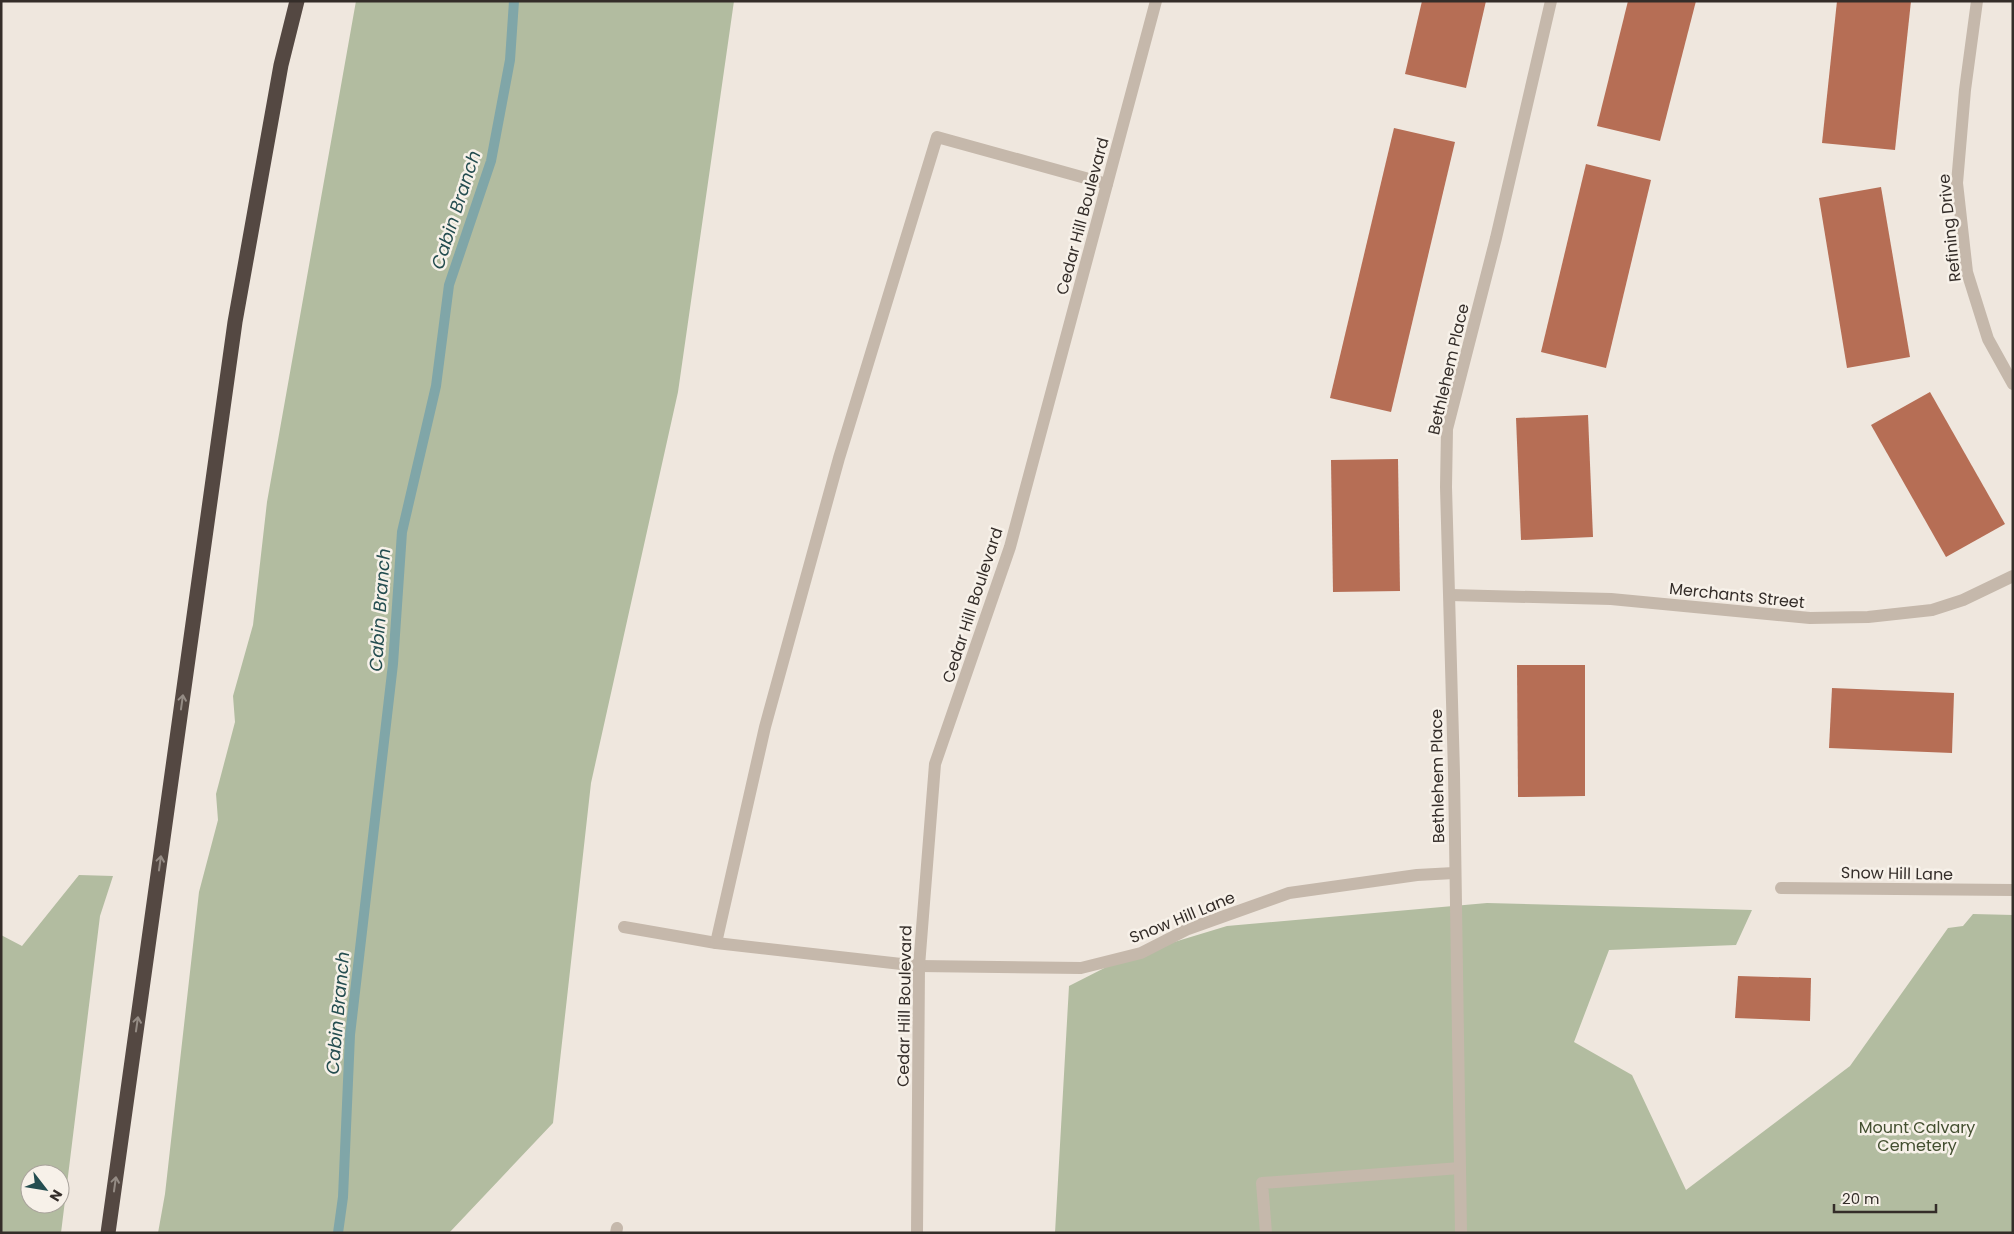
<svg xmlns="http://www.w3.org/2000/svg" width="2014" height="1234" font-family="Poppins,sans-serif">
	<style>
		.green { fill: #b2bca0; fill-rule: evenodd }
		.lines { fill: none; stroke-linecap: round; stroke-linejoin: round }
		.stream { stroke: #80a6a8; stroke-width: 10 }
		.building { fill: #b66e55 }
		.lane { stroke: #c5b8ab; stroke-width: 12 }
		.street { stroke: #c5b8ab; stroke-width: 12 }
		.highway { stroke: #544842; stroke-width: 15 }
		.oneway { stroke: #958c85 }
		.labels { text-anchor: middle; stroke-width: 5; stroke-linejoin: round; paint-order: stroke }
		.street-label { font-size: 16px; fill: #342d29; stroke: #f7f1e9 }
		.park-label { font-size: 16px; fill: #434f30; stroke: #f7f1e9 }
		.water-label { font-size: 18px; font-style: italic; fill: #244d50; stroke: #f7f1e9 }
	</style>
	<rect width="100%" height="100%" fill="#efe7de"/>
	<!-- green -->
	<g class="green">
		<path d="M356,1h378l-56,391 -87,391 -38,340 -104,110h-291l7,-39 34,-302 19,-72 -2,-26 19,-72 -2,-26 20,-71 14,-123z"/>
		<path d="M79,875l34,1 -13,40 -39,317h-60v-298l21,11zM30,1174h30v30h-30z"/>
		<path d="M1487,903l265,7 -16,35 -127,5 -35,92 58,33 54,115 164,-124 98,-138 15,-2 10,-12 40,1v318h-958l14,-247 59,-30 99,-30z"/>
	</g>
	<g class="lines">
		<!-- stream -->
		<path class="stream" d="M338,1233l5,-36 7,-162 43,-371 9,-132 34,-146 13,-101 42,-124 19,-101 4,-59"/>
	</g>
	<!-- building -->
	<g class="building">
		<path d="M1422,1h64l-20,87 -61,-14z"/>
		<path d="M1628,1h68l-36,140 -63,-15z"/>
		<path d="M1837,1h74l-16,149 -73,-7z"/>
		<path d="M1394,128l61,14 -64,270 -61,-14z"/>
		<path d="M1586,164l65,16 -45,188 -65,-16z"/>
		<path d="M1881,187l29,170 -63,11 -28,-170z"/>
		<path d="M1930,392l75,132 -59,33 -75,-132z"/>
		<path d="M1588,415l5,122 -72,3 -5,-122z"/>
		<path d="M1398,459l2,132 -67,1 -2,-132z"/>
		<path d="M1517,665h68v131l-67,1z"/>
		<path d="M1832,688l122,5 -2,60 -123,-5z"/>
		<path d="M1738,976l73,2 -1,43 -75,-3z"/>
	</g>
	<g class="lines">
		<!-- lane -->
		<g class="lane">
			<path d="M624,927l92,16 203,23"/>
			<path d="M716,943l49,-216 74,-269 98,-321 170,47"/>
			<path d="M616,1233l1,-5"/>
			<path d="M1266,1233l-4,-50 198,-15"/>
		</g>
		<!-- street -->
		<g class="street">
			<path d="M1977,1l-12,89 -8,93 10,89 21,67 25,45"/>
			<path d="M1450,595l161,4 199,19 58,-1 64,-7 31,-10 50,-24"/>
			<path d="M1781,888l232,2"/>
			<path d="M919,966l162,2 60,-15 47,-24 101,-36 128,-18 37,-2"/>
			<path d="M917,1233l2,-267 16,-202 75,-217 146,-546"/>
			<path d="M1461,1233l-7,-460 -8,-286 1,-58 49,-191 55,-237"/>
		</g>
		<!-- highway -->
		<path class="highway" d="M108,1233l127,-911 46,-257 16,-64"/>
	</g>
	<!-- one-way arrows -->
	<defs><path id="oneway-shaft" d="M-6 0H5M1.5-3L5.5 0L1.5 3" fill="none" stroke-width="1.6" stroke-linecap="round" stroke-linejoin="round" transform="scale(1.25)"/></defs>
	<g class="oneway">
		<use href="#oneway-shaft" transform="translate(182 702) rotate(-82)"/>
		<use href="#oneway-shaft" transform="translate(160 863) rotate(-82)"/>
		<use href="#oneway-shaft" transform="translate(137 1024) rotate(-82)"/>
		<use href="#oneway-shaft" transform="translate(115 1184) rotate(-82)"/>
	</g>
	<g class="labels">
		<!-- street labels -->
		<g class="street-label">
			<text transform="translate(1082 216) rotate(-75)" y="6">Cedar Hill Boulevard</text>
			<text transform="translate(1949 228) rotate(-96)" y="6">Refining Drive</text>
			<text transform="translate(1448 369) rotate(-77)" y="6">Bethlehem Place</text>
			<text transform="translate(1737 595) rotate(6)" y="6">Merchants Street</text>
			<text transform="translate(972 605) rotate(-72)" y="6">Cedar Hill Boulevard</text>
			<text transform="translate(1437 776) rotate(-91)" y="6">Bethlehem Place</text>
			<text transform="translate(1897 873) rotate(1)" y="6">Snow Hill Lane</text>
			<text transform="translate(1182 917) rotate(-22)" y="6">Snow Hill Lane</text>
			<text transform="translate(904 1006) rotate(-89)" y="6">Cedar Hill Boulevard</text>
		</g>
		<!-- park labels -->
		<g class="park-label">
			<text x="1917" y="1133">Mount Calvary<tspan x="1917" dy="18">Cemetery</tspan></text>
		</g>
		<!-- water labels -->
		<g class="water-label">
			<text transform="translate(456 210) rotate(-72)" y="6">Cabin Branch</text>
			<text transform="translate(380 610) rotate(-86)" y="6">Cabin Branch</text>
			<text transform="translate(338 1013) rotate(-85)" y="6">Cabin Branch</text>
		</g>
	</g>
	<!-- border -->
	<rect width="2014" height="1234" fill="none" stroke="#342d29" stroke-width="5"/>
	<!-- north arrow -->
	<g transform="translate(45 1189) rotate(121)"><circle r="24" fill="#f7f1e9" stroke="#a9a39c"/>
	<path d="M0-4L9 19L0 12L-9 19Z" fill="#244d50"/>
	<text y="-8" font-size="14" font-weight="bold" text-anchor="middle" fill="#342d29">N</text>
	</g>
	<!-- scale -->
	<path d="M1834 1204v8h102v-8" fill="none" stroke="#342d29" stroke-width="2.5"/>
	<text x="1842" y="1204" font-size="15" fill="#342d29" stroke="#f7f1e9" stroke-width="4" paint-order="stroke">20 m</text>
</svg>
